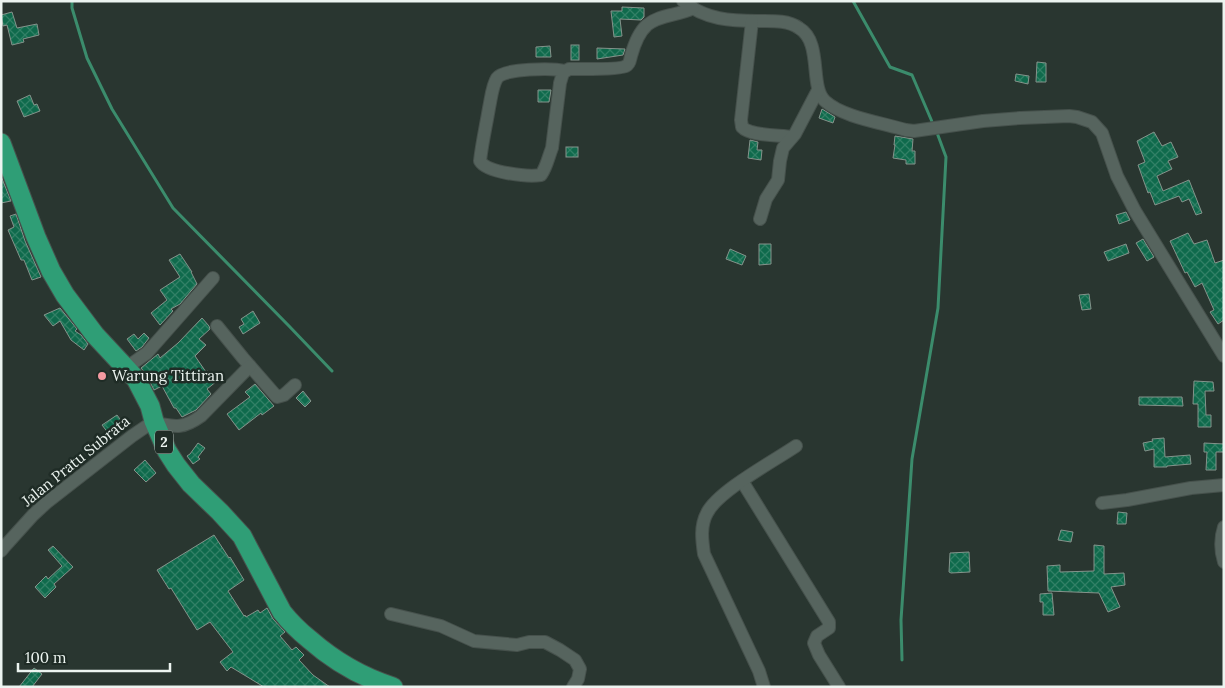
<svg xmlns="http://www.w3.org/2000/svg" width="1225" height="688" font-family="Lora,serif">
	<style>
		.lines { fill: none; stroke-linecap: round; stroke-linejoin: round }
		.stream { stroke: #3b8c6c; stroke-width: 3 }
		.building { fill: url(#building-cross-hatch); stroke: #84938b }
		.minor-casing { stroke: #46514c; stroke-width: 14 }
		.highway-casing { stroke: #46514c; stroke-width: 21 }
		.minor { stroke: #56645e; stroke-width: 12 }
		.highway { stroke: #2f9e76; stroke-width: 19 }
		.poi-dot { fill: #f49aa1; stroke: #1f2c26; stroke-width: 2 }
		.labels { text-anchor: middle; stroke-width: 5; stroke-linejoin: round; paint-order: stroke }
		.shield { fill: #1f2c26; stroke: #aeb8b3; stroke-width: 1 }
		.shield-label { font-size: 14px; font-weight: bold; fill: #ecf4f0 }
		.poi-label { font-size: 15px; fill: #ecf4f0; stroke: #1f2c26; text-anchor: start }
		.street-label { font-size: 15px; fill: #ecf4f0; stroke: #1f2c26 }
	</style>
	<defs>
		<pattern id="building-cross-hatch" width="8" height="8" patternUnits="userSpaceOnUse" patternTransform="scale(1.25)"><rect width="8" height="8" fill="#0f6a4c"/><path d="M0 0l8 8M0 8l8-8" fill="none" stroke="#328066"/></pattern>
	</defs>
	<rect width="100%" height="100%" fill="#293630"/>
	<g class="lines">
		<!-- stream -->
		<g class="stream">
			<path d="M72,1v7l15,50 25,51 61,99 116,118 43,45"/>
			<path d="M853,1l37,66 22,8 21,49"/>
			<path d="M902,660l-1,-40 11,-161 26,-151 8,-151 -10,-27"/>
		</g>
	</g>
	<!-- building -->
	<g class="building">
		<path d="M622,7l22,1v9l-3,3 -21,-1 2,17 -8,1 -3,-26h11z"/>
		<path d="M12,12l5,16 20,-4 2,11 -16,4 1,3 -12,3 -5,-20 -4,1 -2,-11z"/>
		<rect x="571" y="45" width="8" height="15"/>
		<path d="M550,46l1,11h-15v-10z"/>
		<path d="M597,48l28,1 -2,6 -26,4z"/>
		<path d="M1037,62l9,1v19h-10z"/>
		<path d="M1016,74l13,2 -1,8 -13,-3z"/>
		<path d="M538,90h13l-2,12h-11z"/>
		<path d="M30,95l4,10 3,-1 3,7 -16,6 -7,-16z"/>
		<path d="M822,109l13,8 -2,6 -14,-5z"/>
		<path d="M1154,132l8,14 9,-4 7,15 -10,4 4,8 -15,7 6,15 26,-11 13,33 -6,2 -7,-16 -7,3 -3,-6 -24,9 -5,-13 -2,1 -10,-28 7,-3 -8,-21z"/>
		<path d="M895,136l18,3 -1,12h3v13h-9v-4l-13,-2 2,-13h-1z"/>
		<path d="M750,140l8,2 -1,8h5l-1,10 -13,-2z"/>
		<rect x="566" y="147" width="12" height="10"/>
		<path d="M1,176l10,25 -10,2z"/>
		<path d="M1126,212l4,8 -11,4 -3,-9z"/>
		<path d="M16,214l9,27 16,36 -9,3 -8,-20h-3l-13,-30 6,-3 -4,-11z"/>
		<path d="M1188,233l6,11 13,-4 8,23 9,-3v60l-6,4 -8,-12 4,-2 -12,-27 -7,4 -8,-15 -2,1 -15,-32z"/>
		<path d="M1143,239l11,18 -7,4 -11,-18z"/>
		<path d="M759,244h12v20l-12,1z"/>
		<path d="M1126,244l3,9 -21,8 -4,-9z"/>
		<path d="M730,249l16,7 -4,9 -16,-6z"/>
		<path d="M180,254l12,18h-1l6,12 -17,20 -9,5 2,2 -13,14 -9,-12 16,-13 -7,-10 20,-13 -11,-17z"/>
		<path d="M1089,294l2,15 -9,1 -3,-15z"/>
		<path d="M60,308l17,21 -2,2 6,4 7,9 -4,6 -13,-10 -11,-19 -7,5 -9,-11z"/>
		<path d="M253,311l7,12 -17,11 -4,-7 5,-3 -3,-5z"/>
		<path d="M202,318l7,8 1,3 -11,10 7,6 -11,11 11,16 2,-1 9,10 -10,8 4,5 -15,16 -14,7 -6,-9h-2l-12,-22 -8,4 -8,-16 -5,-6 17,-14 2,4 18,-15z"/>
		<path d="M144,333l5,5 -7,9 -6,4 -9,-12 7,-5 4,5z"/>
		<path d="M1194,381l19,1 1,9h-9l1,24h5v12h-13v-23h-5z"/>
		<path d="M255,384l19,22 -12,9 -1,-2 -22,17 -12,-16 23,-17 -5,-5z"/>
		<path d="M303,391l8,10 -6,6 -9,-9z"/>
		<path d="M1139,397h43l1,9 -44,-1z"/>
		<path d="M117,415l9,12 -14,11 -10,-13z"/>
		<path d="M1164,438l1,19 25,-2 1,9 -24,2v1h-13v-18l-9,2 -2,-8 10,-2 -1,-2z"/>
		<path d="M198,443l7,5 -7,9 2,2 -7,5 -6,-8 3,-2z"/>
		<path d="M1204,443l20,1v8h-8v18h-10l1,-18h-3z"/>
		<path d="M145,460l11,13 -10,9 -12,-12z"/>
		<path d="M1118,512l9,1 -1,11h-9z"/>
		<path d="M1061,530l12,2 -2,10 -13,-2z"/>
		<path d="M214,535l15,23 1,-1 14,23 -16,11 16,25 1,-1 1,2 12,-7 2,3 7,-5 6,11 12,13 -5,4 12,14 4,-3 8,8 -5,5 14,15 17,12h-66l-33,-20 -4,4 -7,-9 13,-10 -23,-30 -13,8 -26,-42 -2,1 -12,-19z"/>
		<path d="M1094,545l10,1v28l20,-1 1,12 -14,2 9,20 -12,5 -9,-19 -51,-2 -1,-25 13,-1v7l34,-1z"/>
		<path d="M53,546l20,21 -19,17 2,3 -11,11 -10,-11 11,-11 2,3 14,-13 -14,-16z"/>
		<path d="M969,552l1,20 -19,1 -2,-1 1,-19z"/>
		<path d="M1052,593l2,22h-11v-13h-3v-8z"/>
		<path d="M34,668l8,6 -10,13h-13z"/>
	</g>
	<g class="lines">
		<!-- minor casing -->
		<g class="minor-casing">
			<g id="minor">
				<path d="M683,1c22,19 49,20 75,20 14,0 30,-1 41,7 24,14 10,59 26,73 17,16 58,22 81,29l8,1 69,-10 37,-3 49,-2 8,1 15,5 10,11 15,43 18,35 89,145"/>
				<path d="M752,21l-11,99 1,7c8,9 38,8 50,10"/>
				<path d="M565,71c-11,-3 -61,-3 -68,7 -5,8 -6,21 -8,30 -3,18 -7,35 -9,53 7,12 48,16 61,14 6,-9 7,-17 11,-27l8,-65 3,-10 6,-4c10,0 51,1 57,-3 4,-2 4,-6 5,-10 3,-11 7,-23 16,-31 13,-11 31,-9 46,-17"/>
				<path d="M760,219l6,-20 12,-19 2,-19 3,-13 12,-14 23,-44"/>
				<path d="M217,326l26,32 34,39 7,-2 11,-10"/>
				<path d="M126,368l21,-15 66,-75"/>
				<path d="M155,423c21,4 28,6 46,-7l49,-50"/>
				<path d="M742,481l87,141v6l-12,8 -3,7 5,12 20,32"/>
				<path d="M1102,503l25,-3 64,-12 33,-3"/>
				<path d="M1224,527c-4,12 -4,22 0,35"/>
				<path d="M1,551l4,-5 28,-31 13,-12 86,-67 22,-15"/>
				<path d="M391,614l50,12 33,15 43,4 12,-3h16l15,8 15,10 5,9 -2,10 -5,8"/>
				<path d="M764,687l-5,-16 -55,-117c-2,-14 -4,-28 3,-41 11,-22 67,-52 89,-67"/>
			</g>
		</g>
		<!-- highway casing -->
		<g class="highway-casing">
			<path id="highway" d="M1,143l35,94 15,34 14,24 30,40 41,44 14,27 4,15 13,30 9,14 15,19 29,28 22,24 40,76c8,10 17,19 27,27 25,22 52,38 84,48"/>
		</g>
		<!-- minor -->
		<use href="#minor" class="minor"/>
		<!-- highway -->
		<use href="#highway" class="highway"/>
	</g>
	<!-- markers -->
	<circle class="poi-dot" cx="102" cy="376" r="5"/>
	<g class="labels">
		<!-- shield labels -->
		<rect class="shield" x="155" y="430.5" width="18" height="23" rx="4"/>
		<g class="shield-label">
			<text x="164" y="447">2</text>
		</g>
		<!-- poi labels -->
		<g class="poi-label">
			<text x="112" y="381">Warung Tittiran</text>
		</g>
		<!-- street labels -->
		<g class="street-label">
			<text transform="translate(76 461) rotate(-39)" y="5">Jalan Pratu Subrata</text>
		</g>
	</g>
	<!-- border -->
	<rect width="1225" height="688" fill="none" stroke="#ecf4f0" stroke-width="5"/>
	<!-- scale -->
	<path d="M18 663v8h152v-8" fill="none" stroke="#ecf4f0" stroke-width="2.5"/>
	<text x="25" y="663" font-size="15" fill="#ecf4f0" stroke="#1f2c26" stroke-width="4" paint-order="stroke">100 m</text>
</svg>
